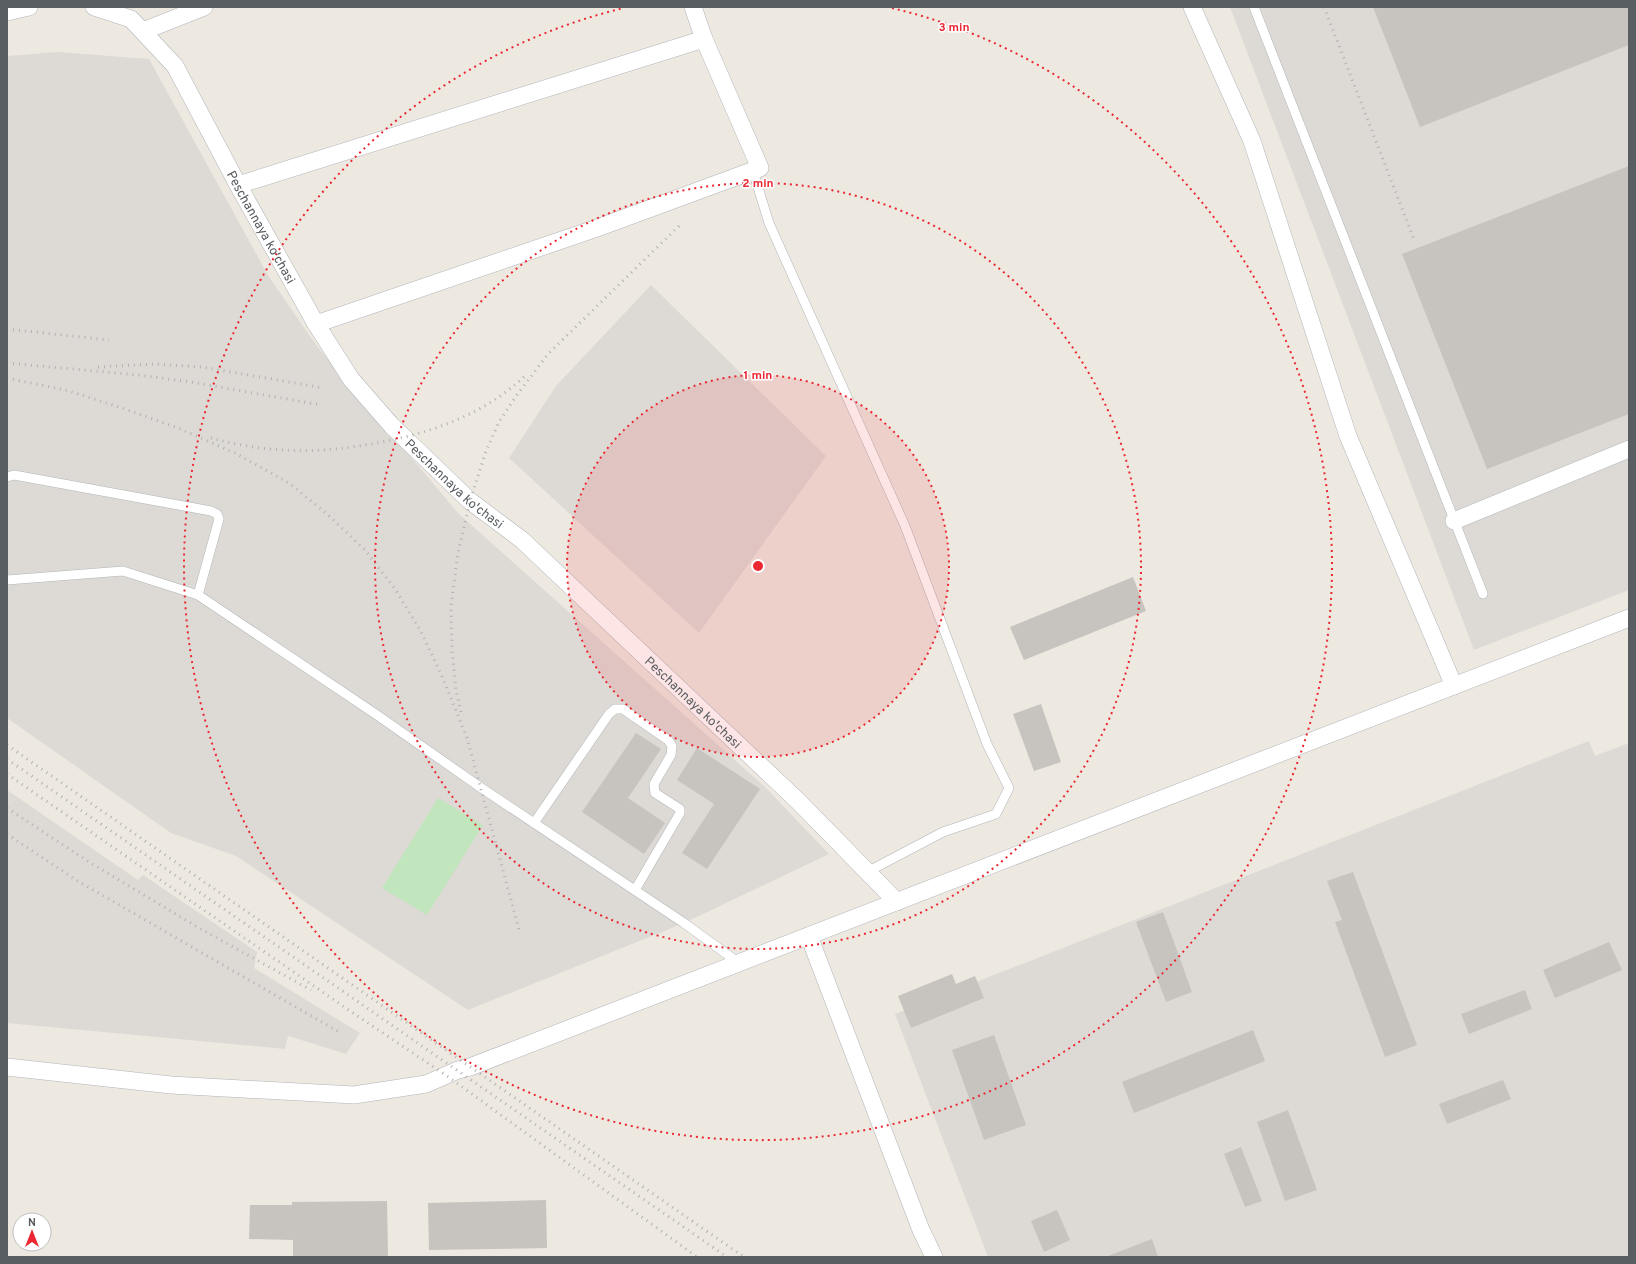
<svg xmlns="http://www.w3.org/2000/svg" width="1636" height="1264" font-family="Overpass,sans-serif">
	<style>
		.industrial { fill: #dddad5 }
		.green { fill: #c1e5bc }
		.building { fill: #c7c3be }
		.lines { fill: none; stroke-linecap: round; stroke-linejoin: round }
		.service-casing { stroke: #b1b5b9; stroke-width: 10 }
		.minor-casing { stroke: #b1b5b9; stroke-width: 18 }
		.service { stroke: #fff; stroke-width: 9 }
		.minor { stroke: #fff; stroke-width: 17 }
		.rail { stroke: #b0b1b2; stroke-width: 3; stroke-dasharray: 1 5; stroke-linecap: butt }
		.ring { fill: none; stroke: #eb2832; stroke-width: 2; stroke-dasharray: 2 4 }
		.labels { text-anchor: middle; stroke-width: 3; stroke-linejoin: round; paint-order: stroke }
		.street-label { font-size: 13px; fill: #595e62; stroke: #fff }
		.centre { fill: #eb2832; stroke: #fff; stroke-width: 2 }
		.ring-label { font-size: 12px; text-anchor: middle; font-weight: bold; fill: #eb2832; stroke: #fff; stroke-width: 3; stroke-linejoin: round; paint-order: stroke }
	</style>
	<rect width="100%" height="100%" fill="#ede8e0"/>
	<!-- industrial -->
	<g class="industrial">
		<path d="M1230,7h399v583l-155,60z"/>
		<path d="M58,52l91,7 120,218 47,68 143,169 305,272 65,68 -145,69 -216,87 -232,-154 -65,-23 -164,-115v-662z"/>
		<path d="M651,285l175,171 -127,177 -190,-175 47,-72z"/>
		<path d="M1589,741l6,15 34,-13v514h-641l-93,-243z"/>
		<path d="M7,790l131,90 5,-5 114,77 -3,16 106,65 -14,21 -58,-18 -3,13 -278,-26z"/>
	</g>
	<!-- green -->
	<path class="green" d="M438,798l45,27 -56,90 -45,-27z"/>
	<!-- building -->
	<g class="building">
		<path d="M1373,7h256v38l-209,82z"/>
		<path d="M1629,166v248l-142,55 -85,-215z"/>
		<path d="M1133,577l13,34 -122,49 -14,-33z"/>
		<path d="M1041,704l20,58 -27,9 -21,-57z"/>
		<path d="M636,733l25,16 -33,49 37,25 -21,31 -62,-42z"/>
		<path d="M697,748l63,41 -53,80 -25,-16 32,-49 -37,-24z"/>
		<path d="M1353,872l64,173 -32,12 -50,-135 7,-2 -15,-39z"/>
		<path d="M1163,912l29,80 -26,10 -30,-80z"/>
		<path d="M1609,942l13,28 -67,28 -12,-28z"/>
		<path d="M952,974l4,10 19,-8 9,22 -73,30 -13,-32z"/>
		<path d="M1525,990l7,19 -63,25 -8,-20z"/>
		<path d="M1253,1030l12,31 -131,52 -12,-31z"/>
		<path d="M994,1035l32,90 -42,15 -32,-90z"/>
		<path d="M1503,1080l8,19 -64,25 -8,-20z"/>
		<path d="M1288,1110l29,80 -32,11 -28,-79z"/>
		<path d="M1241,1147l21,54 -17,6 -21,-53z"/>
		<path d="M546,1200l1,48 -118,2 -1,-47z"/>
		<path d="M387,1201l1,56h-95v-17l-44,-1 1,-34h42v-3z"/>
		<path d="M1057,1210l13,30 -26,12 -13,-31z"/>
		<path d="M1152,1239l6,18h-50v-1z"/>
	</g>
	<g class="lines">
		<!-- service casing -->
		<g class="service-casing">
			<g id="service">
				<path d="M1254,7l229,587"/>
				<path d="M753,171l16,52 136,303 82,218 22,44 -13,26 -53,18 -76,40"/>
				<path d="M7,477l7,-2 197,36 6,3 2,5 -21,76"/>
				<path d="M7,580l116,-9 75,24 179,120 103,72 204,136 55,40"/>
				<path d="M534,823l75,-109 6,-5h8l45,31 4,6 -1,9 -17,29 1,9 25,16v4l-45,77"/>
			</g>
		</g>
		<!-- minor casing -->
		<g class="minor-casing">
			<g id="minor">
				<path id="s1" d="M94,7l37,12 44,47 63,119 78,139 35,55 41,47 78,75 52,39 276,261 99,101"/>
				<path d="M1192,7l60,134 96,295 106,250"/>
				<path d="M7,12l22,-5"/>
				<path d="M143,31l61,-24"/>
				<path d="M238,185l466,-146"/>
				<path d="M316,324l281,-96 163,-60 -56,-129 -11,-32"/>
				<path d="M1454,521l175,-72"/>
				<path d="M809,936l112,294 13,27"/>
				<path d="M7,1067l164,18 183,10 72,-11 32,-14 12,-3 1159,-449"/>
			</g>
		</g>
		<!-- service -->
		<use href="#service" class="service"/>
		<!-- minor -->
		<use href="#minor" class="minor"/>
		<!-- rail -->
		<g class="rail">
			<path d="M1324,7l91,235"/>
			<path d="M7,329l102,11"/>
			<path d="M7,363l131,12 53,7 130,23"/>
			<path d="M98,367l56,-3 48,3 122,21"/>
			<path d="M7,378l62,13 56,18 53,19 57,25 54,30 38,31 38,36 30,39 25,41 22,46 25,62 53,195"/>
			<path d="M211,438c23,6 48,11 72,12 29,2 59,-1 88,-6 57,-10 112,-28 155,-69"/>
			<path d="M461,712l-5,-22 -4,-40 -1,-44 7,-53 12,-52 16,-50 13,-29 18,-27 31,-41 132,-129"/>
			<path d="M7,745l737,512"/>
			<path d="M7,759l720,498"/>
			<path d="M7,774l346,239 94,63 250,181"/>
			<path d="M7,808l82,54 110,66 112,62"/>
			<path d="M7,834l69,46 263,152"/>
		</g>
	</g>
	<!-- distance rings -->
	<circle cx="758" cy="566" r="191" fill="#eb2832" fill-opacity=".12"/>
	<g class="ring">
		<circle cx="758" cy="566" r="191"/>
		<circle cx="758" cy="566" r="383"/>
		<path d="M892 8A574 574 0 1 1 624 8"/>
	</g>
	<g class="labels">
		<!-- street labels -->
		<g class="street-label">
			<text dy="5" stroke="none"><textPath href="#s1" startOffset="286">Peschannaya ko'chasi</textPath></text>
			<text dy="5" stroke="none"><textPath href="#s1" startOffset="610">Peschannaya ko'chasi</textPath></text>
			<text dy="5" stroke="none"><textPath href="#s1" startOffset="934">Peschannaya ko'chasi</textPath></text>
		</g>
	</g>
	<circle cx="758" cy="566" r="6" class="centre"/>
	<g class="ring-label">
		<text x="954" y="31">3 min</text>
		<text x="758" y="187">2 min</text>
		<text x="758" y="379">1 min</text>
	</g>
	<!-- border -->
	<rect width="1636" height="1264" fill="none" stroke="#595e62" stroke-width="16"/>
	<!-- north arrow -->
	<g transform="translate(32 1232)"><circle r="19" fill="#ffffff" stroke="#bdbfc0"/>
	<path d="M0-3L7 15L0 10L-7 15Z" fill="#eb2832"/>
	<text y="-6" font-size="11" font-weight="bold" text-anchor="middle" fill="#595e62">N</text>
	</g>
</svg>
